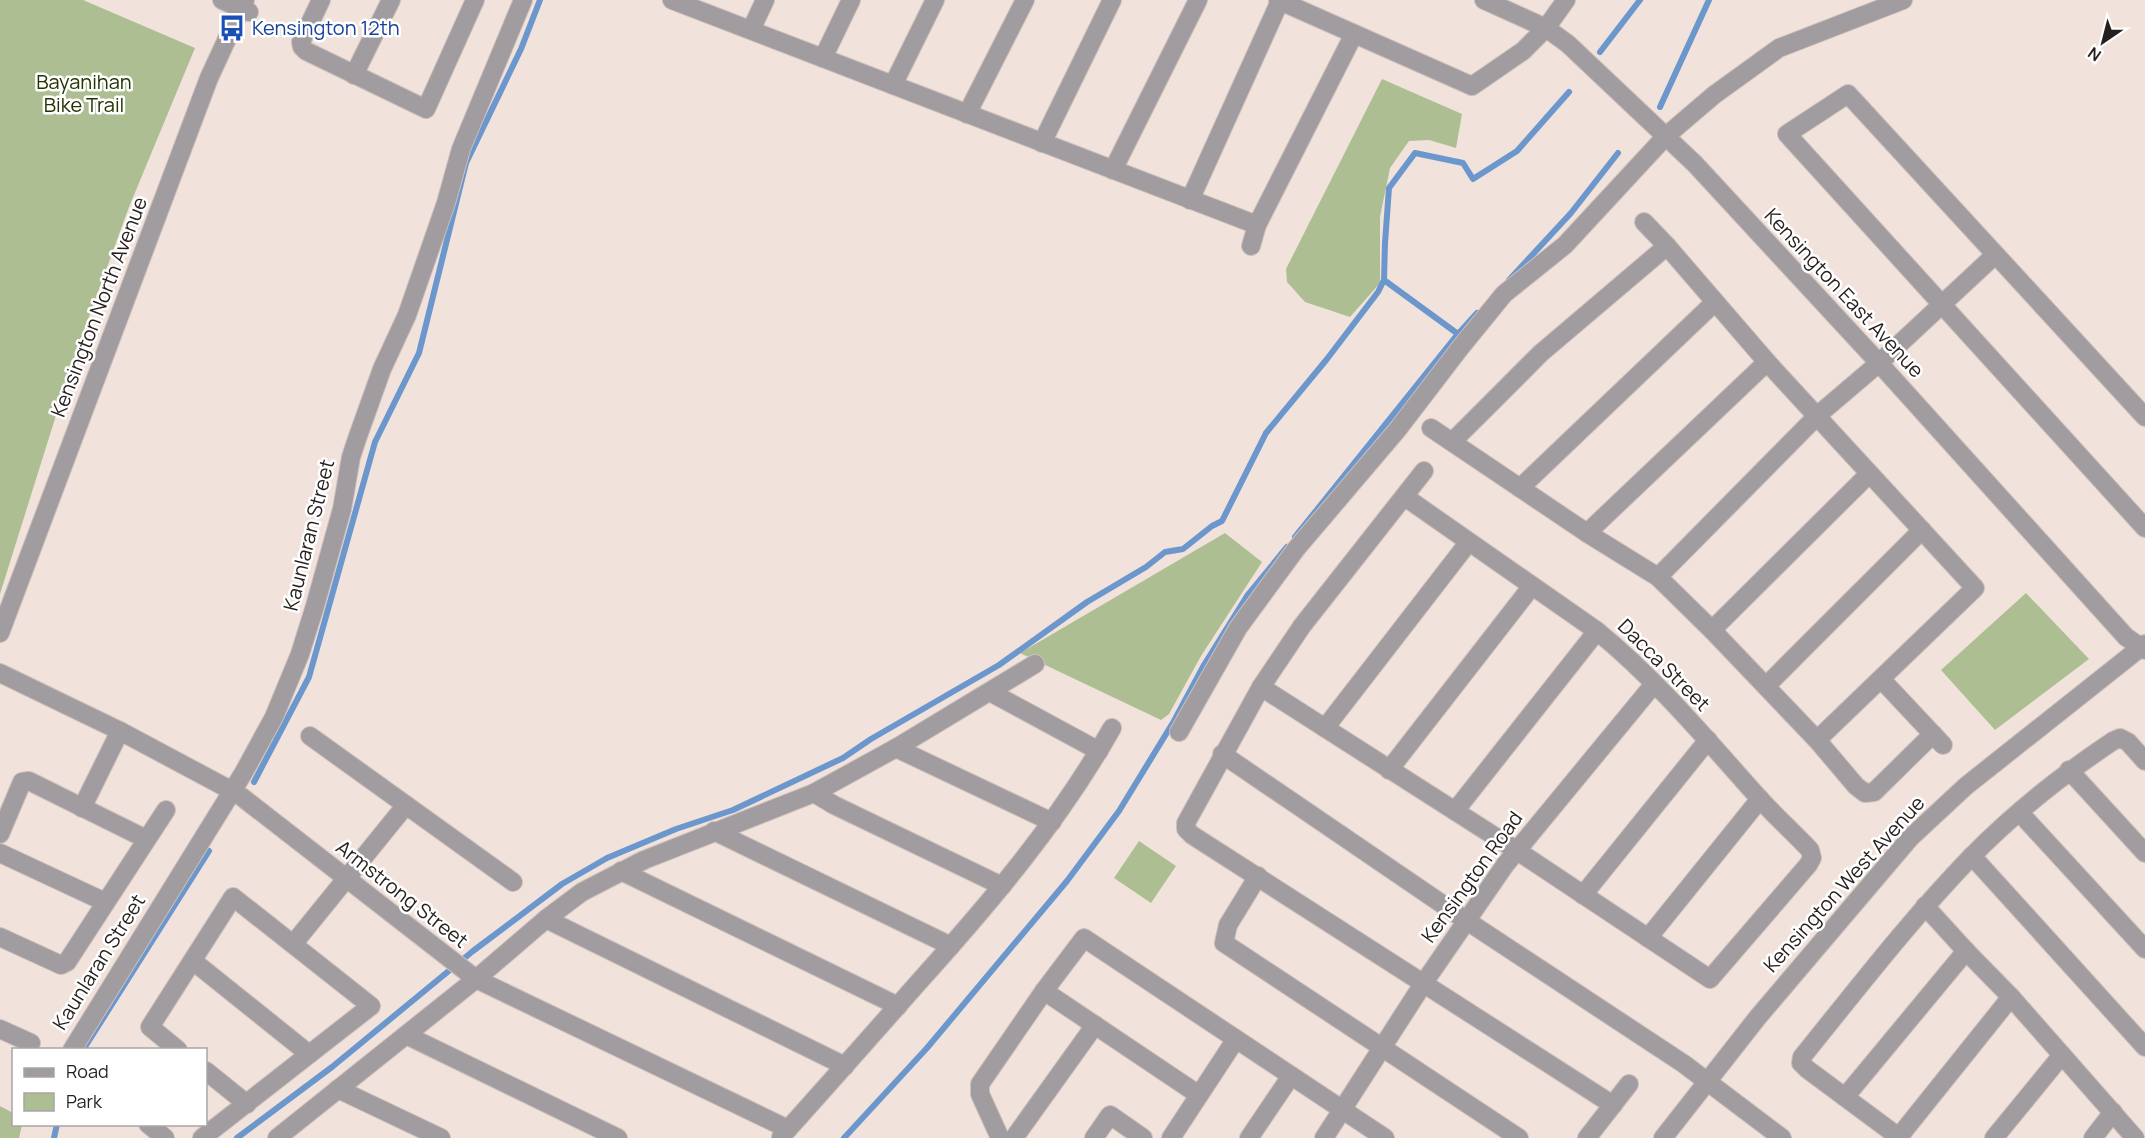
<svg xmlns="http://www.w3.org/2000/svg" width="2145" height="1138" font-family="Manrope,sans-serif">
	<style>
		.green { fill: #adbf92 }
		.lines { fill: none; stroke-linecap: round; stroke-linejoin: round }
		.stream { stroke: #6c97cd; stroke-width: 6 }
		.minor-casing { stroke: #ccbfba; stroke-width: 20 }
		.minor { stroke: #a19ca0; stroke-width: 18 }
		.labels { text-anchor: middle; stroke-width: 5; stroke-linejoin: round; paint-order: stroke }
		.transit-label { font-size: 20px; fill: #164399; stroke: #fff; text-anchor: start }
		.park-label { font-size: 20px; fill: #243300; stroke: #fff }
		.street-label { font-size: 20px; fill: #251f1d; stroke: #fff }
	</style>
	<rect width="100%" height="100%" fill="#f1e2dc"/>
	<!-- green -->
	<g class="green">
		<path d="M0,0h83l112,48 -66,159 -55,151 -74,236z"/>
		<path d="M1382,79l80,35 -6,34 -27,-8 -20,1 -19,27 -10,49v66l-30,34 -45,-15 -18,-20 -1,-13z"/>
		<path d="M1225,533l37,29 -61,94 -32,58 -8,6 -141,-67z"/>
		<path d="M2026,593l63,66 -94,71 -54,-60z"/>
		<path d="M1139,841l37,25 -25,37 -37,-25z"/>
		<path d="M0,1106l13,7 1,11 8,1 -3,13h-19z"/>
	</g>
	<g class="lines">
		<!-- stream -->
		<g class="stream">
			<path d="M1600,52l40,-52"/>
			<path d="M1660,107l49,-107"/>
			<path d="M1384,280l74,54 19,-21"/>
			<path d="M1509,280l62,-67 47,-60"/>
			<path d="M1295,537l163,-203"/>
			<path d="M254,782l55,-105 66,-235 44,-89 47,-190 55,-114 19,-49"/>
			<path d="M83,1050l126,-199"/>
			<path d="M54,1138l3,-14"/>
			<path d="M237,1138l95,-71 141,-116 89,-67 45,-26 69,-29 57,-19 110,-52 28,-19 128,-74 88,-63 59,-35 19,-15 18,-3 29,-23 10,-5 44,-88 61,-74 51,-67 6,-12 1,-37 4,-55 26,-35 48,10 10,16 44,-28 52,-59"/>
			<path d="M844,1138l83,-90 140,-167 52,-70 55,-90 30,-56 43,-69 40,-49"/>
		</g>
		<!-- minor casing -->
		<g class="minor-casing">
			<g id="minor">
				<path d="M222,0l27,12"/>
				<path d="M321,0l-20,42 1,5 4,4 120,58 49,-109"/>
				<path d="M672,0l585,225"/>
				<path d="M1278,0l194,86 51,-35 23,-23 20,-28"/>
				<path d="M1484,0l62,28 22,16 127,120 184,199 247,274 19,13"/>
				<path d="M751,30l14,-30"/>
				<path d="M823,58l28,-58"/>
				<path d="M354,75l37,-75"/>
				<path d="M893,85l42,-85"/>
				<path d="M967,114l58,-114"/>
				<path d="M1042,143l70,-143"/>
				<path d="M1113,170l85,-170"/>
				<path d="M1190,200l90,-199"/>
				<path d="M1644,222l23,24 100,116 208,226 -158,152"/>
				<path d="M1251,246l6,-21 97,-191"/>
				<path d="M2145,417l-297,-323 -61,40 358,394"/>
				<path d="M1431,428l156,105 71,44 54,53 105,110 39,46 9,7 9,-1 59,-58"/>
				<path d="M1452,442l89,-89 126,-107"/>
				<path d="M1424,471l-122,155 -41,61 -75,136v6l6,6 421,270"/>
				<path d="M1520,488l195,-186"/>
				<path d="M1587,533l180,-171"/>
				<path d="M1658,577l160,-162 61,-52 116,-108"/>
				<path d="M1712,630l157,-156"/>
				<path d="M0,633l209,-555 36,-78"/>
				<path d="M0,673l120,58 118,63 238,185 312,150"/>
				<path d="M1881,679l62,66"/>
				<path d="M1766,686l156,-156"/>
				<path d="M1261,687l255,163 194,129 98,-114 4,-7 -2,-8c-17,-18 -36,-35 -52,-53 -51,-57 -101,-117 -161,-166l-192,-134"/>
				<path d="M990,692l109,59"/>
				<path d="M1325,728l143,-185"/>
				<path d="M1179,732l59,-104 58,-79 102,-120 62,-81 44,-54 61,-49 101,-109 48,-41 65,-47 124,-48"/>
				<path d="M310,736l203,146"/>
				<path d="M896,748l156,74"/>
				<path d="M1222,754l245,167 217,143 98,74"/>
				<path d="M1389,770l143,-184"/>
				<path d="M2069,770l76,83"/>
				<path d="M814,793l20,12 168,81"/>
				<path d="M82,808l38,-77"/>
				<path d="M1455,811l142,-180"/>
				<path d="M2020,813l125,136"/>
				<path d="M714,831l237,115"/>
				<path d="M0,834l22,-52 7,-1 117,58"/>
				<path d="M0,853l105,49"/>
				<path d="M1972,856l173,191"/>
				<path d="M621,871l277,135"/>
				<path d="M1258,876l-30,49 -4,18 295,195"/>
				<path d="M1583,895l125,-155"/>
				<path d="M1925,906l41,45 45,46 124,141"/>
				<path d="M546,919l299,147"/>
				<path d="M0,937l61,28 6,-3 99,-152"/>
				<path d="M1648,938l112,-139"/>
				<path d="M294,943l112,-138"/>
				<path d="M193,961l116,93"/>
				<path d="M1044,991l155,104"/>
				<path d="M0,1029l31,14"/>
				<path d="M406,1035l212,103"/>
				<path d="M72,1050l172,-278 30,-55 26,-63 15,-48 27,-97 9,-52 7,-21 24,-67 25,-54 39,-112 15,-54 62,-149"/>
				<path d="M178,1050l-28,-23 83,-130 138,109 -169,132"/>
				<path d="M206,1071l41,33"/>
				<path d="M338,1089l103,49"/>
				<path d="M1845,1097l121,-146"/>
				<path d="M148,1124l17,14"/>
				<path d="M781,1137c46,-51 91,-102 136,-153 72,-80 142,-162 195,-256"/>
				<path d="M277,1138l199,-159 70,-60 36,-27 62,-32 170,-67 82,-45 139,-84"/>
				<path d="M1000,1138l-20,-44v-10l64,-93 40,-53 301,200"/>
				<path d="M1014,1138l81,-113"/>
				<path d="M1094,1138l16,-23 33,23"/>
				<path d="M1171,1138l65,-99"/>
				<path d="M1249,1138l42,-62"/>
				<path d="M1324,1138l99,-154 82,-119 149,-181"/>
				<path d="M1587,1138l42,-54"/>
				<path d="M1663,1138l95,-121 152,-179 56,-52 179,-142"/>
				<path d="M1898,1138l113,-141"/>
				<path d="M1900,1138l-93,-69 -6,-6 1,-6c55,-68 108,-137 169,-200 42,-43 91,-82 142,-116l7,-3 8,4 17,19"/>
				<path d="M1994,1138l68,-83"/>
				<path d="M2093,1138l20,-26"/>
			</g>
		</g>
		<!-- minor -->
		<use href="#minor" class="minor"/>
	</g>
	<!-- icons -->
	<defs>
		<g id="bus-bare" transform="scale(2.07)"><path d="M-5-6H5V4H4V6H2V4H-2V6H-4V4H-5ZM-3.5-4V0h7V-4ZM-3.5 1.2v1.5H-2V1.2ZM2 1.2v1.5H3.5V1.2Z" fill="#1a4fb4" stroke="#fff" stroke-width="2.5" paint-order="stroke"/></g>
	</defs>
	<g fill-rule="evenodd">
		<use href="#bus-bare" x="232" y="28"/>
	</g>
	<g class="labels">
		<!-- transit labels -->
		<g class="transit-label">
			<text x="252" y="35">Kensington 12th</text>
		</g>
		<!-- park labels -->
		<g class="park-label">
			<text x="84" y="89">Bayanihan<tspan x="84" dy="23">Bike Trail</tspan></text>
		</g>
		<!-- street labels -->
		<g class="street-label">
			<text transform="translate(1844 293) rotate(47)" y="7">Kensington East Avenue</text>
			<text transform="translate(99 307) rotate(-69)" y="7">Kensington North Avenue</text>
			<text transform="translate(309 535) rotate(-76)" y="7">Kaunlaran Street</text>
			<text transform="translate(1664 665) rotate(45)" y="7">Dacca Street</text>
			<text transform="translate(1472 877) rotate(-54)" y="7">Kensington Road</text>
			<text transform="translate(1844 884) rotate(-48)" y="7">Kensington West Avenue</text>
			<text transform="translate(402 894) rotate(38)" y="7">Armstrong Street</text>
			<text transform="translate(99 962) rotate(-58)" y="7">Kaunlaran Street</text>
		</g>
	</g>
	<!-- legend -->
	<rect x="12" y="1048" width="195" height="78" fill="#ffffff" stroke="#a8a5a5" stroke-width="1.5"/>
	<rect x="24" y="1068" width="30" height="9" fill="#a19ca0" stroke="#a8a5a5" stroke-width="1.5"/>
	<text x="66" y="1078" font-size="18" fill="#251f1d">Road</text>
	<rect x="24" y="1093" width="30" height="18" fill="#adbf92" stroke="#a8a5a5" stroke-width="1.5"/>
	<text x="66" y="1108" font-size="18" fill="#251f1d">Park</text>
	<!-- north arrow -->
	<g transform="translate(2103 42) rotate(215)" stroke="#ffffff" stroke-width="4.5" paint-order="stroke">
	<path d="M0-4.5L10 22L0 15L-10 22Z" fill="#251f1d"/>
	<text y="-9" font-size="16" font-weight="bold" text-anchor="middle" fill="#251f1d">N</text>
	</g>
</svg>
